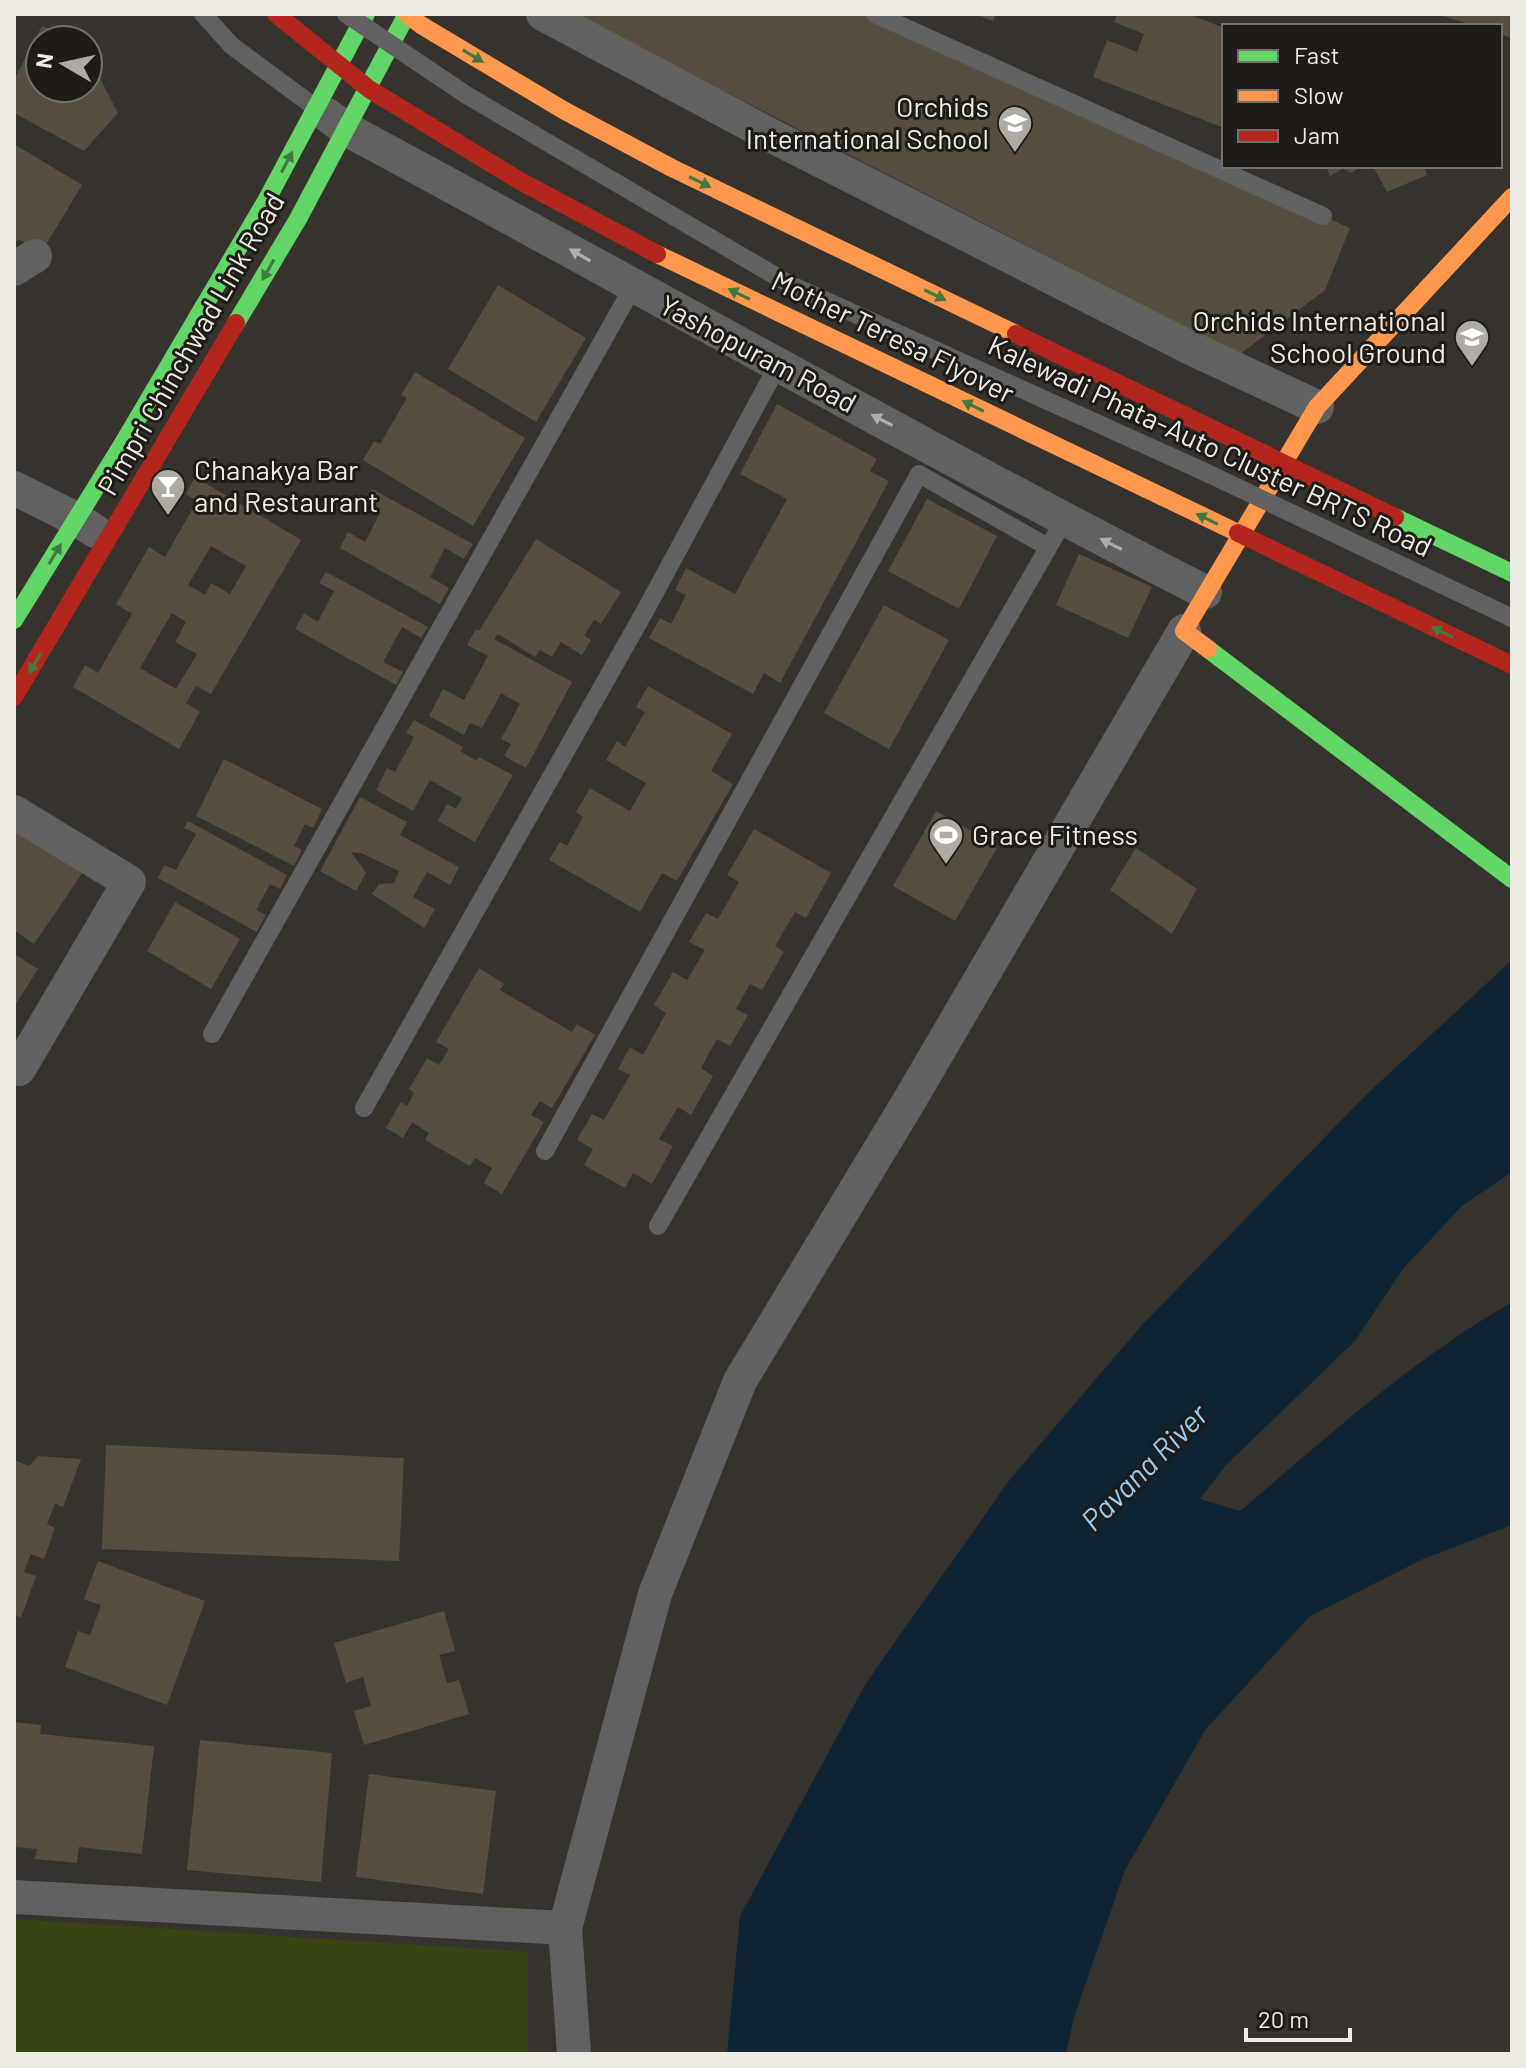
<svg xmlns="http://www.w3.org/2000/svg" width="1526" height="2068" font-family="Barlow,sans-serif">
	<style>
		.green { fill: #374411 }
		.water { fill: #102534 }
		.building { fill: #564e41; fill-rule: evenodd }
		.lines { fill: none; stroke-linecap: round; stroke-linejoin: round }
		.lane { stroke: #606160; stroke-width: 18 }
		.street { stroke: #606160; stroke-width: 34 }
		.fast { stroke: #63d668; stroke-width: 18 }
		.slow { stroke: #ff974d; stroke-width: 18 }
		.jam { stroke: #b3261e; stroke-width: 18 }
		.lane-bridge { stroke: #606160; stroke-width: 18 }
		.fast-bridge { stroke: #63d668; stroke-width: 18 }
		.slow-bridge { stroke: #ff974d; stroke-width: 18 }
		.jam-bridge { stroke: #b3261e; stroke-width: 18 }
		.oneway { fill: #417940 }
		.oneway2 { fill: #aeada9 }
		.labels { text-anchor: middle; stroke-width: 6; stroke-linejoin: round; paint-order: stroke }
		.poi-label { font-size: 28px; fill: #eeebe4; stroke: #1f1c18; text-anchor: end }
		.street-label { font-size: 28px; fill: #eeebe4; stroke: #1f1c18 }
		.water-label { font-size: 30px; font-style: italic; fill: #95ccf8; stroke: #1f1c18 }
	</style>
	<rect width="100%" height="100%" fill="#36332e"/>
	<!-- green -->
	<path class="green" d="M14,1919l514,33v102h-514z"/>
	<!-- water -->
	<path class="water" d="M1512,960v212l-50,34 -59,63 -48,72 -129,124 -26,34 40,12c87,-74 173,-152 272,-209v223l-89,34 -113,57 -104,113 -81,141 -51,147 -8,37h-339l13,-138 126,-233 145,-205 131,-153 225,-231z"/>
	<!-- building -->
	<g class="building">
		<path d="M579,14h283l488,214 -25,62 -85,64 -538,-274z"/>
		<path d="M974,14h22l-3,7z"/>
		<path d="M1118,14h70l36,14v100l-131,-51 14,-37 30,12 7,-18 -30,-12z"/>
		<path d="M1437,14h75v24l-12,-4v-8h-26z"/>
		<path d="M42,26l34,14h-36v48h48v-33l30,58 -34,38 -70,-38v-33z"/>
		<path d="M14,144l68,41 -41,68 -23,-14 -4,6z"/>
		<path d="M1326,166h35l-9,7 -9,-4 -13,7z"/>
		<path d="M1373,166h51l3,9 -40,17z"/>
		<path d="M498,285l88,53 -50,84 -88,-53z"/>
		<path d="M415,372l110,66 -52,88 -110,-66 11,-19 6,3 27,-46 -6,-3z"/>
		<path d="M777,404l100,55 -7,12 19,10 -109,202 -16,-10 -11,21 -104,-56 11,-20 11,6 15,-29 -11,-5 11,-22 49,26 52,-95 -47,-25z"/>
		<path d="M195,477l106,63 -90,154 -15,-8 -10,17 14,9 -21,37 -106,-62 12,-22 13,8 34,-59 -16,-10 33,-57 16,10 32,-56 -11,-7zM211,546l35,20 -16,28 -19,-11 -6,12 -17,-10zM172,613l14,9 -11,20 22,12 -21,35 -36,-21z"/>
		<path d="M372,489l101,55 -9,15 -19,-11 -15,29 19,11 -9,16 -100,-56 8,-16 17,10 15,-29 -16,-9z"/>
		<path d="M927,499l70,37 -38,73 -71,-38z"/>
		<path d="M536,539l85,53 -20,32 -7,-4 -10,16 7,4 -9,15 -21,-13 -9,15 -12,-7 -5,7 -37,-23 -4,5 78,43 -46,86 -22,-12 7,-12 -10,-5 19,-35 -19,-11 -19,35 -12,-5 -6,12 -35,-19 14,-27 21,11 24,-44 -21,-11 9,-16 3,2z"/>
		<path d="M1079,554l73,33 -24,51 -72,-33z"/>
		<path d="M326,572l102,55 -7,11 -19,-11 -19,35 20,10 -7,13 -101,-56 9,-16 14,9 16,-31 -15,-8z"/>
		<path d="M884,605l65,35 -60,109 -65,-36z"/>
		<path d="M648,686l84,48 -21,37 22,13 -56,97 -15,-8 -22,39 -91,-52 11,-18 7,4 16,-29 -7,-5 14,-24 40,23 16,-28 -40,-23 11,-19 8,6 20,-35 -9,-5z"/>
		<path d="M414,720l49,27 -3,4 17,10 2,-4 34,18 -38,67 -37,-21 9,-17 9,5 6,-11 -32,-18 -17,31 -37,-21 11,-22 8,4 19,-35 -8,-4z"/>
		<path d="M224,759l98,50 -9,19 -8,-4 -11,22 8,4 -8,16 -98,-50z"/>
		<path d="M360,797l47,25 -7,13 59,32 -9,18 -23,-13 -14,25 22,12 -11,19 -52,-34 7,-10 15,-1 5,-12 -38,-18 -10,-1 15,21 -10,18 -36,-20z"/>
		<path d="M936,811l62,35 -43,75 -62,-35z"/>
		<path d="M14,821l71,48 -51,75 -20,-14z"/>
		<path d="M188,821l99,54 -7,14 -10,-5 -14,26 10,5 -9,17 -99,-54 6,-13 12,5 20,-36 -12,-6z"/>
		<path d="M754,829l77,44 -25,45 -11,-6 -20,34 9,6 -22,38 -12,-6 -14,25 12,6 -18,31 -13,-7 -16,29 12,8 -22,39 -13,-8 -19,32 14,7 -21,38 -19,-11 -8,15 -41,-23 9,-16 -16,-9 15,-26 12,6 26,-45 -12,-6 12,-22 13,8 23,-42 -12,-8 19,-33 14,8 18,-30 -16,-8 17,-29 12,6 21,-37 -12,-7z"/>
		<path d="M1136,848l61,41 -25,45 -62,-44z"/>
		<path d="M175,902l65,37 -29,50 -64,-38z"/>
		<path d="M14,954l24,15 -24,38z"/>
		<path d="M479,968l25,16 -4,6 72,42 5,-8 18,11 -43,73 -12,-7 -9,14 13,7 -42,72 -18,-11 8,-15 -17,-10 -5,8 -45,-26 4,-7 -17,-11 -9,16 -17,-10 15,-26 6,4 7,-13 -5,-4 18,-31 12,7 10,-16 -13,-7z"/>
		<path d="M106,1445l298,13 -5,103 -297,-12z"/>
		<path d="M38,1456l43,3 -18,48 -8,-4 -8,21 8,4 -11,31 -13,-5 -7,18 12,4 -15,42 -7,-4v-154l15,6z"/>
		<path d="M98,1561l107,40 -38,104 -102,-38 13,-36 12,4 11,-30 -17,-6z"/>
		<path d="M444,1611l11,40 -16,4 8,28 12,-3 10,34 -105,31 -10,-34 17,-5 -8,-29 -17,6 -12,-40z"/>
		<path d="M14,1722l27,3 -1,9 114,12 -12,108 -63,-7 -2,16 -42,-4 2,-10 -23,-2z"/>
		<path d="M200,1740l132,13 -11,129 -134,-12z"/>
		<path d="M369,1774l127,17 -13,103 -127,-17z"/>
	</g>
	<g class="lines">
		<!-- lane -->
		<g class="lane">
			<path d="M203,14l29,32 84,62"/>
			<path d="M875,14l448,202"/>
			<path d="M212,1034l421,-747"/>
			<path d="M364,1108l281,-497 133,-246"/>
			<path d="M545,1151l374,-677 129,73"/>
			<path d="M658,1226l406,-706"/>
		</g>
		<!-- street -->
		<g class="street">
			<path d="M543,14l229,122 421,213 124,58"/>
			<path d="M327,115l19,14c287,154 569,315 859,463"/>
			<path d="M14,269l21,-13"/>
			<path d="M14,488l62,31 19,12"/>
			<path d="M14,812l115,70 -110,187 -5,-3"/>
			<path d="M14,1897l551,31"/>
			<path d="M574,2054l-9,-126 90,-334 85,-213 168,-278 276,-472"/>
		</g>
		<!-- fast -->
		<g class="fast">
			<path d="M236,323l62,-104 109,-205"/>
			<path d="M14,620l108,-175 144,-244 100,-187"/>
			<path d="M1208,649l304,230"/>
		</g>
		<!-- slow -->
		<path class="slow" d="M1208,649l-24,-18 133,-224 195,-210"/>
		<!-- jam -->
		<path class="jam" d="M14,697l222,-374"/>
		<!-- lane-bridge -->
		<path class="lane-bridge" d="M346,14l122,82 323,189 414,187 307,146"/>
		<!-- fast-bridge -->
		<path class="fast-bridge" d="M1395,517l117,56"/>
		<!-- slow-bridge -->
		<g class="slow-bridge">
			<path d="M407,14l14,11 144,86 107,57 344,166"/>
			<path d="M657,254l581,279"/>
		</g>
		<!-- jam-bridge -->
		<g class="jam-bridge">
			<path d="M276,14l93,75 151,92 137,73"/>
			<path d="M1016,334l379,183"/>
			<path d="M1238,533l274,132"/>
		</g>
	</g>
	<!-- one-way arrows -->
	<defs><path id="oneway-solid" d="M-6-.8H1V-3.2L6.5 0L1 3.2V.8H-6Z" transform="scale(2)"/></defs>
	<g class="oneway">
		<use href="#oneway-solid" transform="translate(473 56) rotate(31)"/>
		<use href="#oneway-solid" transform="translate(287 162) rotate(-62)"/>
		<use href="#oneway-solid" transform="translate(700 182) rotate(26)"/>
		<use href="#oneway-solid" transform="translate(268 270) rotate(120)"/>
		<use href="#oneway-solid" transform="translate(739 294) rotate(-154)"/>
		<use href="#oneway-solid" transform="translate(935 295) rotate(26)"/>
		<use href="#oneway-solid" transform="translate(973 406) rotate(-154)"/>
		<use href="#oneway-solid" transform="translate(1207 519) rotate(-154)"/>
		<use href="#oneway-solid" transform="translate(55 554) rotate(-59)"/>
		<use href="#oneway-solid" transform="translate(1442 632) rotate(-154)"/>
		<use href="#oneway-solid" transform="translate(35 663) rotate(121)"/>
	</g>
	<g class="oneway2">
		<use href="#oneway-solid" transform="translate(580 255) rotate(-150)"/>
		<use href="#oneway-solid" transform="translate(882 420) rotate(-152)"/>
		<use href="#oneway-solid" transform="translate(1111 544) rotate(-153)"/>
	</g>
	<!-- icons -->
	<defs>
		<g id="school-pin" transform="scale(1.8)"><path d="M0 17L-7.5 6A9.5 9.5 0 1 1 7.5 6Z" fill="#aeaba4" stroke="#1f1c18"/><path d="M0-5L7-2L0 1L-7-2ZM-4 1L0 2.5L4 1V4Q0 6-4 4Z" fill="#fff"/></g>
		<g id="bar-pin" transform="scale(1.8)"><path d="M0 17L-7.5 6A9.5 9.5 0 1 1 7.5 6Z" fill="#aeaba4" stroke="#1f1c18"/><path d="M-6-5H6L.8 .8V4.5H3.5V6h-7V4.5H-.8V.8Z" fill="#fff"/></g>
		<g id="stadium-pin" transform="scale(1.8)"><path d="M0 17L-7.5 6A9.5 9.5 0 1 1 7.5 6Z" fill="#aeaba4" stroke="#1f1c18"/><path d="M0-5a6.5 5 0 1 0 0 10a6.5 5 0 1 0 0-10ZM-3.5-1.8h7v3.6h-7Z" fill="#fff"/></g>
	</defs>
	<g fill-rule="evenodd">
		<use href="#school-pin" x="1015" y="123"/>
		<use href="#school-pin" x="1472" y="337"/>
		<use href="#bar-pin" x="168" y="486"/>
		<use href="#stadium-pin" x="946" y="835"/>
	</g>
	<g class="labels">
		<!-- poi labels -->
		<g class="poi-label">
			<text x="989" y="117">Orchids<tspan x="989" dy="32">International School</tspan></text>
			<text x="1446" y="331">Orchids International<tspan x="1446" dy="32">School Ground</tspan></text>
			<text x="194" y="480" text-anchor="start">Chanakya Bar<tspan x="194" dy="32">and Restaurant</tspan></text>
			<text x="972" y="845" text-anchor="start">Grace Fitness</text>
		</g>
		<!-- street labels -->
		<g class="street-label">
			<text transform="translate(893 337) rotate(26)" y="10">Mother Teresa Flyover</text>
			<text transform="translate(191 344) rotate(-60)" y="10">Pimpri Chinchwad Link Road</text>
			<text transform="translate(758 354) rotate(28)" y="10">Yashopuram Road</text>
			<text transform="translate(1210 446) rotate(25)" y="10">Kalewadi Phata-Auto Cluster BRTS Road</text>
		</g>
		<!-- water labels -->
		<g class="water-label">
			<text transform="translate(1145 1468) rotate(-45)" y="10">Pavana River</text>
		</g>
	</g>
	<!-- border -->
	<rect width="1526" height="2068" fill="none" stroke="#eeebe4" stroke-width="32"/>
	<!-- legend -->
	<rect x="1222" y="24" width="280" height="144" fill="#1f1c18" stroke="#726f6a" stroke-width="2"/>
	<rect x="1238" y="50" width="40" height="12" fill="#63d668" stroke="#726f6a" stroke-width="2"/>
	<text x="1294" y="64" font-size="24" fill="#eeebe4">Fast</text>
	<rect x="1238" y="90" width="40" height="12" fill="#ff974d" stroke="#726f6a" stroke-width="2"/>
	<text x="1294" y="104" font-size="24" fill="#eeebe4">Slow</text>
	<rect x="1238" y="130" width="40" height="12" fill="#b3261e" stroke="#726f6a" stroke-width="2"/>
	<text x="1294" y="144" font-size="24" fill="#eeebe4">Jam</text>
	<!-- north arrow -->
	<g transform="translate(64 64) rotate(279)"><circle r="38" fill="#1f1c18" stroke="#726f6a" stroke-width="2"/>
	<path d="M0-6L14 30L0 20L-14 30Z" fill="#aeaba4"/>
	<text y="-12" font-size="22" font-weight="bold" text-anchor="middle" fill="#eeebe4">N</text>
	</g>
	<!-- scale -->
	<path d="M1246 2028v12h104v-12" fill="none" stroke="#eeebe4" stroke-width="4"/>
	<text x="1258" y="2028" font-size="24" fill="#eeebe4" stroke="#1f1c18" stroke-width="6" paint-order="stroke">20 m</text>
</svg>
